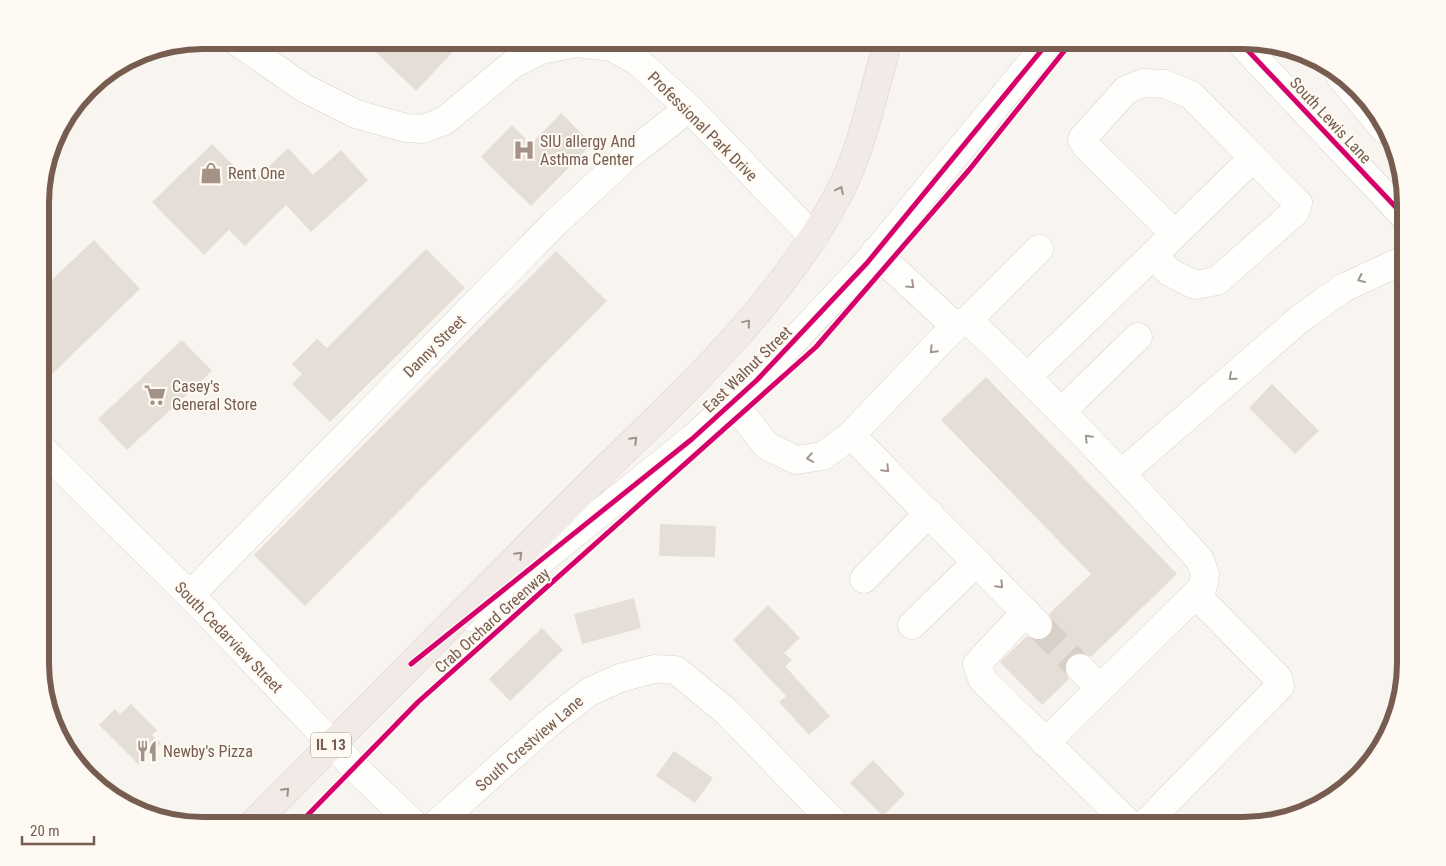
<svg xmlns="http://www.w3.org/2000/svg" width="1446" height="866" font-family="'Roboto Condensed',sans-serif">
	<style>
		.building { fill: #e5ded7 }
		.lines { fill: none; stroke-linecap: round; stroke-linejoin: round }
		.minor-tunnel { stroke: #d8cfc8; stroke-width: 28; stroke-dasharray: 28 14; stroke-linecap: butt }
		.minor-casing { stroke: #d8d2cd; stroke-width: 29 }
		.highway-casing { stroke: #d9d1cc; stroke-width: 29 }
		.minor { stroke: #fefefd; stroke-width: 28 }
		.highway { stroke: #f1eae7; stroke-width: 28 }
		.cycleway-casing { stroke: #fef9f2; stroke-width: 8 }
		.cycleway { stroke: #d6006c; stroke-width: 5 }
		.oneway { stroke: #a18e84 }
		.oneway2 { stroke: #a6958c }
		.labels { text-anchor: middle; stroke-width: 4; stroke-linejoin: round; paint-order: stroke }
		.shield { fill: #fef9f2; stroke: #9f8c80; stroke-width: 1 }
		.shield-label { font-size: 15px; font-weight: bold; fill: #765d4f }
		.street-label { font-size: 16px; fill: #765d4f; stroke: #fef9f2 }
		.poi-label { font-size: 16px; fill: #765d4f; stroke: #fef9f2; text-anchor: start }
		.rim { fill: none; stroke: #765d4f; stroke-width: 6 }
	</style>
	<rect width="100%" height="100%" fill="#f8f5f0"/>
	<!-- building -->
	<g class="building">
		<path d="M387,40h77l-48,51 -40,-39z"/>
		<path d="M561,113l31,31 -61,62 -50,-49 31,-32 19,19z"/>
		<path d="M212,144l39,39 37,-35 25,27 28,-25 27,30 -57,52 -25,-27 -41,41 -16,-16 -25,25 -52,-53z"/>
		<path d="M94,240l46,49 -89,86 -10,-11v-74z"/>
		<path d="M426,249l39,39 -135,134 -38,-38 10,-10 -10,-10 25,-25 10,9z"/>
		<path d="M556,251l51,50 -302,305 -51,-51z"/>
		<path d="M182,340l30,31 -85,79 -29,-31z"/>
		<path d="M986,377l191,197 -86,83 -7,-4h-8l-7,4 -4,7v8l4,7 -27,26 -42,-43 27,-26 7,4h7l8,-4 4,-7v-8l-4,-7 42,-40 -150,-154z"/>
		<path d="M1272,384l47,47 -24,23 -46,-46z"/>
		<path d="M660,524l56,2 -1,31 -56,-1z"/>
		<path d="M634,598l7,30 -59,16 -8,-30z"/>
		<path d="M768,605l32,33 -16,15 8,7 -7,6 45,50 -21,19 -30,-33 7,-6 -53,-56z"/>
		<path d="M542,628l21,22 -53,51 -21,-22z"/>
		<path d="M131,704l26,26 -5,5 9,8 -22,22 -40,-40 16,-16 5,5z"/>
		<path d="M674,751l39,27 -18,25 -39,-27z"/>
		<path d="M873,760l32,34 -22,22 -33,-33z"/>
	</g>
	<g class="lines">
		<!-- minor-tunnel -->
		<path class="minor-tunnel" d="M1038,625l42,43"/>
		<!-- minor casing -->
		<g class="minor-casing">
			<g id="minor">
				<path d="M235,40l69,48 52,26 50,14 17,1 21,-8 69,-57 28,-14 36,-7 35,4 25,14 52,47 125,130"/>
				<path d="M1238,40l168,178"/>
				<path d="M1340,76l44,53"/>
				<path d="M1175,234l78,-76"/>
				<path d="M875,252l80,74"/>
				<path d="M968,320l71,-71"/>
				<path d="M1028,376l147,-142 -89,-88 -4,-7 44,-49 17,-7 22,1 26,11 107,108 -3,9 -78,69 -22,4 -26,-13 -16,-17"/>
				<path d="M732,402l35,44 29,14 27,-4 28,-21 104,-109 13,-6c81,77 158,157 232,240l5,14 -2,13 -158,156"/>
				<path d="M1062,411l76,-74"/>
				<path d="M851,435l187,190"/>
				<path d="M41,448l160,158 154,162 61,58"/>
				<path d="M1122,473l179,-155 42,-30 63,-29"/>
				<path d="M864,579l65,-66"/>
				<path d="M190,595l365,-372 71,-66 63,-49"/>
				<path d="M1026,612l-49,52 5,15 149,147"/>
				<path d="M471,617l221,-178 65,-59 110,-117 183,-223"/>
				<path d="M912,625l65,-63"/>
				<path d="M1080,668l20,20"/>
				<path d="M434,826l114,-102 41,-32 31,-14 34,-9 22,1 52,43 109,113"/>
				<path d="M1143,826l137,-140 -2,-8 -82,-83"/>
			</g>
		</g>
		<!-- highway casing -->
		<g class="highway-casing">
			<path id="highway" d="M251,826c111,-112 222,-224 333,-336 90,-89 194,-181 254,-295 23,-43 33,-93 46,-139l3,-16"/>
		</g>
		<!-- minor -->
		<use href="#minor" class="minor"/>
		<!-- highway -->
		<use href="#highway" class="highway"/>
		<!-- cycleway casing -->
		<g class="cycleway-casing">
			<g id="cycleway">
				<path d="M1238,40l168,178"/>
				<path d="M1340,76l44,53"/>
				<path d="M411,664l281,-225 65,-59 110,-117 183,-223"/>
				<path d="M297,826l121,-124 398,-355 153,-177 104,-130"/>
			</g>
		</g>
		<!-- cycleway -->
		<use href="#cycleway" class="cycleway"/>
	</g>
	<!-- one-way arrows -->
	<defs><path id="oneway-chevron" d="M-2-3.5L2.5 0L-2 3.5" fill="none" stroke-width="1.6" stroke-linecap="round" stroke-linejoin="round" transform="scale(1.25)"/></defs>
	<g class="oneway">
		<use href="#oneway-chevron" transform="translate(840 190) rotate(-65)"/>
		<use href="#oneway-chevron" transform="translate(747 323) rotate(-50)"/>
		<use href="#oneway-chevron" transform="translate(634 440) rotate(-45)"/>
		<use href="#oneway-chevron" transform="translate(519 555) rotate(-45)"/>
		<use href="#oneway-chevron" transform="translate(286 791) rotate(-46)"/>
	</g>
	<g class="oneway2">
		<use href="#oneway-chevron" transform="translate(1361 279) rotate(156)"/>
		<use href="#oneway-chevron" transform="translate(911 285) rotate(43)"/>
		<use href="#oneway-chevron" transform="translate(933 350) rotate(134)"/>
		<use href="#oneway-chevron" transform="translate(1232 377) rotate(139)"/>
		<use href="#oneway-chevron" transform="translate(1088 438) rotate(-134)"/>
		<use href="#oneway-chevron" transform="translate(810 458) rotate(172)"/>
		<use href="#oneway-chevron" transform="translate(886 469) rotate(45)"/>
		<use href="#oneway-chevron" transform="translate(1000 585) rotate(46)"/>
	</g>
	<!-- icons -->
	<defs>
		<g id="hospital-bare" transform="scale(1.725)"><path d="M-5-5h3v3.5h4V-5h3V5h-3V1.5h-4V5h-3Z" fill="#a49287" stroke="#fef9f2" stroke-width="2.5" paint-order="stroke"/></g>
		<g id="shop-bare" transform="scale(1.725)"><path d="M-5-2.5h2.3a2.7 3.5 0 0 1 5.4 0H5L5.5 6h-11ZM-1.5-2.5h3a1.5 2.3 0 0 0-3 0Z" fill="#a49287" stroke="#fef9f2" stroke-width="2.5" paint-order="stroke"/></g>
		<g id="supermarket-bare" transform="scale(1.725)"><path d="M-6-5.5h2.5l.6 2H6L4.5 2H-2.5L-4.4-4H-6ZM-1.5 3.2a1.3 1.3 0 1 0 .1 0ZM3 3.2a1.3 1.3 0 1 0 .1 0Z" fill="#a49287" stroke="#fef9f2" stroke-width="2.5" paint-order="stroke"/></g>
		<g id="restaurant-bare" transform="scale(1.725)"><path d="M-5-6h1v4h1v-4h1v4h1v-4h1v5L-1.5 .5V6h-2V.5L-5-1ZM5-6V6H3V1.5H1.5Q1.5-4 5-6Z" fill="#a49287" stroke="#fef9f2" stroke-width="2.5" paint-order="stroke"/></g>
	</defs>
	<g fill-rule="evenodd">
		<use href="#hospital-bare" x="524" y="150"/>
		<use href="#shop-bare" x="211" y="173"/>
		<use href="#supermarket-bare" x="155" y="395"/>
		<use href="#restaurant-bare" x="147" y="751"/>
	</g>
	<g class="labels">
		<!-- shield labels -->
		<rect class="shield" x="311" y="732.5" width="40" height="25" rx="4"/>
		<g class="shield-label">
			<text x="331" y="750">IL 13</text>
		</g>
		<!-- street labels -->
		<g class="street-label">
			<text transform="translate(1331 120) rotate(47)" y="6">South Lewis Lane</text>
			<text transform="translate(703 126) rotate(45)" y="6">Professional Park Drive</text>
			<text transform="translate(434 346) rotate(-45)" y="6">Danny Street</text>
			<text transform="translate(747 369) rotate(-44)" y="6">East Walnut Street</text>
			<text transform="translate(492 620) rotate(-42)" y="6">Crab Orchard Greenway</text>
			<text transform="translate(229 637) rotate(46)" y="6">South Cedarview Street</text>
			<text transform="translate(529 743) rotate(-41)" y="6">South Crestview Lane</text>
		</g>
		<!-- poi labels -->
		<g class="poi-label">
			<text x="540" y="147">SIU allergy And<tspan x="540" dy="18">Asthma Center</tspan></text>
			<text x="228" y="179">Rent One</text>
			<text x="172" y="392">Casey's<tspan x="172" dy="18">General Store</tspan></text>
			<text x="163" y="757">Newby's Pizza</text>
		</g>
	</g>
	<!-- crop -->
	<path d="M0 0H1446V866H0ZM203 49H1243A154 154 0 0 1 1397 203V663A154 154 0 0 1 1243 817H203A154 154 0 0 1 49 663V203A154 154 0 0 1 203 49Z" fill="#fef9f2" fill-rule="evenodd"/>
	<path class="rim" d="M203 49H1243A154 154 0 0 1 1397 203V663A154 154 0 0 1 1243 817H203A154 154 0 0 1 49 663V203A154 154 0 0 1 203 49Z"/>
	<!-- scale -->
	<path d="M22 836v8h72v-8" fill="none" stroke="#765d4f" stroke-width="2.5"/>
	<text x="30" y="836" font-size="15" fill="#765d4f" stroke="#fef9f2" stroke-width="4" paint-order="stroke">20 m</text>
</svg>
